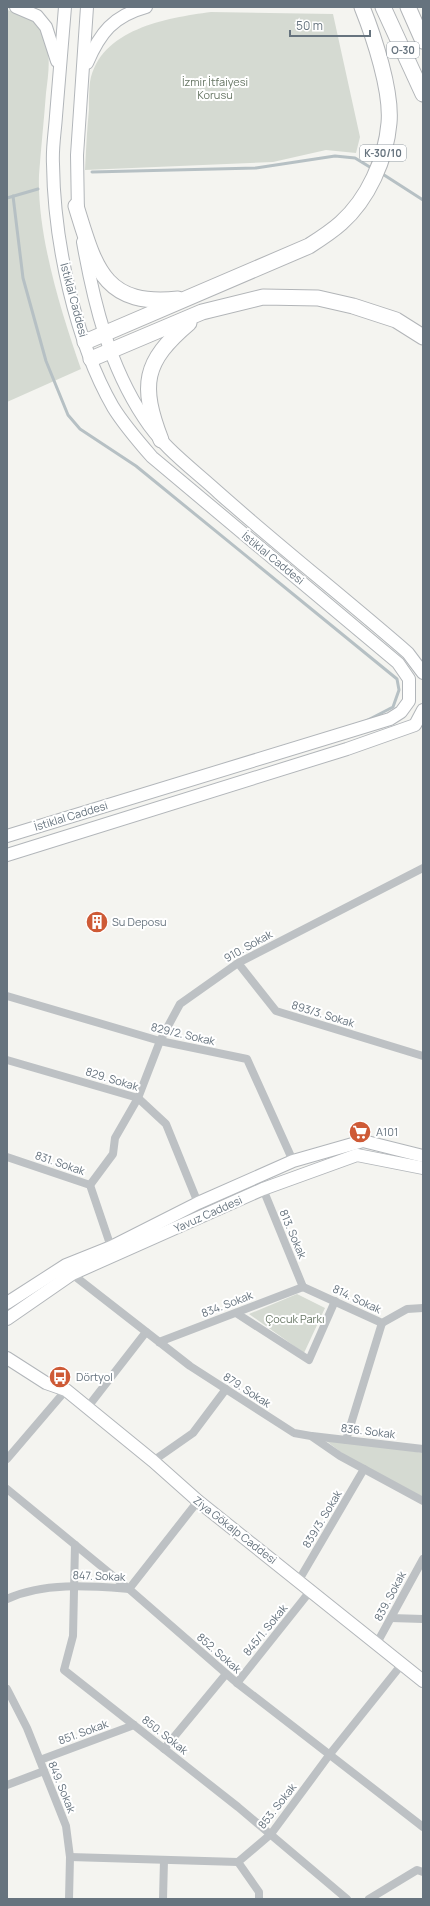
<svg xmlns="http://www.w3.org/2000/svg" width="430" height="1906" font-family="Manrope,sans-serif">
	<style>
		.green { fill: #d5dad2 }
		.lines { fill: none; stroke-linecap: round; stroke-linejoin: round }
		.stream { stroke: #b6c0c4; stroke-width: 3 }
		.secondary-casing { stroke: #b2b6ba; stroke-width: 14 }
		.motorway-casing { stroke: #b2b5b8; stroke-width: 17 }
		.minor { stroke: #bdc1c4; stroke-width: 8 }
		.secondary { stroke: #fff; stroke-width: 12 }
		.motorway { stroke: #fff; stroke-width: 15 }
		.labels { text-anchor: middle; stroke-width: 4; stroke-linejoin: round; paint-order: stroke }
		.shield { fill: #fff; stroke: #949da5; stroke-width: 1 }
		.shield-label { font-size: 10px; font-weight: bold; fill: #66737e }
		.park-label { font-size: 11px; fill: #677664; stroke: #fff }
		.street-label { font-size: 11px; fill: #66737e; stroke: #fff }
		.poi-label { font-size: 11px; fill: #66737e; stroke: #fff; text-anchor: start }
	</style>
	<rect width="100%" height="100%" fill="#f4f4f0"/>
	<!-- green -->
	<g class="green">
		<path d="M7,10c18,4 35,13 39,32 5,17 2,34 0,51 -2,27 -5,54 -7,82 -2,60 22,137 42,194l-74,33z"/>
		<path d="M211,12l122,2 27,123 -4,16 -30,-3 -53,12 -188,8c1,-21 2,-41 4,-61 0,-9 0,-19 1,-27 10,-53 76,-64 121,-70z"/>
		<path d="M297,1294l28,14 -21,45 -55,-39z"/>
		<path d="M325,1440h21l77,13v44l-77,-41z"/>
	</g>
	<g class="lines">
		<!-- stream -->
		<g class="stream">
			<path d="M92,172l164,-4 79,-12 20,2 18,11"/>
			<path d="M381,173l42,27"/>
			<path d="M13,196l10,82 23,83 22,54 12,14 56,37 261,213 2,11 -6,17 -27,14"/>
			<path d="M7,198l31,-9"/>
		</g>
		<!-- secondary casing -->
		<g class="secondary-casing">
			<g id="secondary">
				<path d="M16,7l21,9 9,11 11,34"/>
				<path d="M87,63c13,-30 26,-47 59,-56"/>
				<path d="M78,214l-1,-59 10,-148"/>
				<path d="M83,242c11,62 26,123 61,176 19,30 49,51 75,75 62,55 127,106 189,160l15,20"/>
				<path d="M7,836l383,-117 11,-7 8,-11v-22l-11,-16 -246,-206c-14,-16 -28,-32 -39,-50 -38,-66 -59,-166 -60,-243 -1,-16 2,-32 3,-48 3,-36 6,-73 9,-109"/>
				<path d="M7,855l340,-106 68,-24 8,-15"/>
				<path d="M7,1303l59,-38 45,-18 87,-44 95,-42 70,-20 60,15"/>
				<path d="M7,1319l65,-45 191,-85 94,-34 66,13"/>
				<path d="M7,1358l39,25 20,7 87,71 45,40 225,180"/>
			</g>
		</g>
		<!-- motorway casing -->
		<g class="motorway-casing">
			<g id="motorway">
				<path d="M383,7l40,87"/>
				<path d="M408,7l15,34"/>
				<path d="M76,206c19,61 27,101 102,93"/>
				<path d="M85,342l224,-96c11,-7 22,-14 32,-23 27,-24 45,-64 48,-100 3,-32 -15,-86 -27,-116"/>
				<path d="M91,359l111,-47 61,-15 55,1 35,8 43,14 27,17"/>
				<path d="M161,440c-21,-55 -18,-78 28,-117"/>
			</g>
		</g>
		<!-- minor -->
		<g class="minor">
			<path d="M238,963l38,48 147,45"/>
			<path d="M7,996l153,45 87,18 46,102"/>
			<path d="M7,1060l131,38 28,26 32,79"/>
			<path d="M7,1157l83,28 21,62"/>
			<path d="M90,1185l23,-31 2,-16 23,-40 22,-57 20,-37 58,-41 185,-95"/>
			<path d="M263,1189l40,98"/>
			<path d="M72,1274l118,92 104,67 17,3 29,20 83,45"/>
			<path d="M303,1287l79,36 25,-14 16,-1"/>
			<path d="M236,1313l73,47 26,-59"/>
			<path d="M159,1342l144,-55"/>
			<path d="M87,1408l59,-76"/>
			<path d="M312,1436l111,13"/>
			<path d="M346,1440l36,-117"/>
			<path d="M7,1459l59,-69"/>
			<path d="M153,1461l40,-28 33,-44"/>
			<path d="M7,1489l122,100 108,94 186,144"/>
			<path d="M75,1545l-2,91 -9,34 174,137 109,92"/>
			<path d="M299,1580l65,-111"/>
			<path d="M7,1599c37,-17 83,-13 122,-10l69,-88"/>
			<path d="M391,1618l32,1"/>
			<path d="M377,1643l46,-84"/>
			<path d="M237,1683l74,-93"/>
			<path d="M7,1689l20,39 39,98 4,31 -1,42"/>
			<path d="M164,1749l62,-75"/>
			<path d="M40,1760l94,-35"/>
			<path d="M7,1785l37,-14"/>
			<path d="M70,1857l168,5 33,-28 59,-80 72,-90"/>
			<path d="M238,1862l21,30v7"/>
			<path d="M163,1899l1,-39"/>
			<path d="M369,1899l48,-29 6,2"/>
		</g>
		<!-- secondary -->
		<use href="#secondary" class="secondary"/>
		<!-- motorway -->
		<use href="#motorway" class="motorway"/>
	</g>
	<!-- icons -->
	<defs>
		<g id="building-disc" transform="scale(1.15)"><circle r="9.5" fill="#ce5a36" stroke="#fff"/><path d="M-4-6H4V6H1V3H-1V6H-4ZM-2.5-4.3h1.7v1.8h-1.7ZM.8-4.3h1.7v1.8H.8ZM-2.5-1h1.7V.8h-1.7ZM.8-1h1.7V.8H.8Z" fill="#fff"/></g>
		<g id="supermarket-disc" transform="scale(1.15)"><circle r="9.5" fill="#ce5a36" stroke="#fff"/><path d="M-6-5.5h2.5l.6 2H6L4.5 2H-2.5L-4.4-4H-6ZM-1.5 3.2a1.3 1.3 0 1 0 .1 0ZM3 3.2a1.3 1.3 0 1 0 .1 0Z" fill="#fff"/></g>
		<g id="bus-disc" transform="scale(1.15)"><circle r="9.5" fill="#ce5a36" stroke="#fff"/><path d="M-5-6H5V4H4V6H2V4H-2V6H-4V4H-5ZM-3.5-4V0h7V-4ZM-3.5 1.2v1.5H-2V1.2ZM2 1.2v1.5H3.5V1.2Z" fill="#fff"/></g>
	</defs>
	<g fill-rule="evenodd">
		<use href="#building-disc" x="97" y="922"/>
		<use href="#supermarket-disc" x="360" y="1132"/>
		<use href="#bus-disc" x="60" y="1377"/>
	</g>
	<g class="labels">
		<!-- shield labels -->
		<g class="shield">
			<rect x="387" y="42" width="32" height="16" rx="3"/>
			<rect x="360" y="145" width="46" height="16" rx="3"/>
		</g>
		<g class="shield-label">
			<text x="403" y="54">O-30</text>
			<text x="383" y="157">K-30/10</text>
		</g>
		<!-- park labels -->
		<g class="park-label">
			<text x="215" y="86">İzmir İtfaiyesi<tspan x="215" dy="13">Korusu</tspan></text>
			<text x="295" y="1323">Çocuk Parkı</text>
		</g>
		<!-- street labels -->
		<g class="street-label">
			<text transform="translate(74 300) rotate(75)" y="4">İstiklal Caddesi</text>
			<text transform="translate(273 558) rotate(39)" y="4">İstiklal Caddesi</text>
			<text transform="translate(71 816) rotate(-17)" y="4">İstiklal Caddesi</text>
			<text transform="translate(248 946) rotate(-29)" y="4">910. Sokak</text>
			<text transform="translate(323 1014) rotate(17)" y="4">893/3. Sokak</text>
			<text transform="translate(183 1034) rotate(13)" y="4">829/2. Sokak</text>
			<text transform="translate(112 1079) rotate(17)" y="4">829. Sokak</text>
			<text transform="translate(60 1163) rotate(19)" y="4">831. Sokak</text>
			<text transform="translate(208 1214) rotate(-24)" y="4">Yavuz Caddesi</text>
			<text transform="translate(293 1234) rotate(67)" y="4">813. Sokak</text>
			<text transform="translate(357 1299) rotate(25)" y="4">814. Sokak</text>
			<text transform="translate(227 1304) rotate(-21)" y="4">834. Sokak</text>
			<text transform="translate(247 1390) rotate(33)" y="4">879. Sokak</text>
			<text transform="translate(368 1431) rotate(7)" y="4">836. Sokak</text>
			<text transform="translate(322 1519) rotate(-59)" y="4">839/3. Sokak</text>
			<text transform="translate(235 1530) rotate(38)" y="4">Ziya Gökalp Caddesi</text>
			<text transform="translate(99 1576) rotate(2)" y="4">847. Sokak</text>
			<text transform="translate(390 1596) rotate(-62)" y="4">839. Sokak</text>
			<text transform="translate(265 1630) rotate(-51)" y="4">845/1. Sokak</text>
			<text transform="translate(219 1653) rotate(41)" y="4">852. Sokak</text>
			<text transform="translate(83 1732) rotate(-20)" y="4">851. Sokak</text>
			<text transform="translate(165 1735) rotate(38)" y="4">850. Sokak</text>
			<text transform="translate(62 1787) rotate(68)" y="4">849. Sokak</text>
			<text transform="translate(277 1806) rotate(-52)" y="4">853. Sokak</text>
		</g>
		<!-- poi labels -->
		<g class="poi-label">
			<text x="112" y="926">Su Deposu</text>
			<text x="376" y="1136">A101</text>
			<text x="76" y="1381">Dörtyol</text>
		</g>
	</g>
	<!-- border -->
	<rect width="430" height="1906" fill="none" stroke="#66737e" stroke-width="16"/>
	<!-- scale -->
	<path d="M290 30v6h80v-6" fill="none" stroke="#66737e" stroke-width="2"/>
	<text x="296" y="30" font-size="12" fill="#66737e" stroke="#ffffff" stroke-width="3" paint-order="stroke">50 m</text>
</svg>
